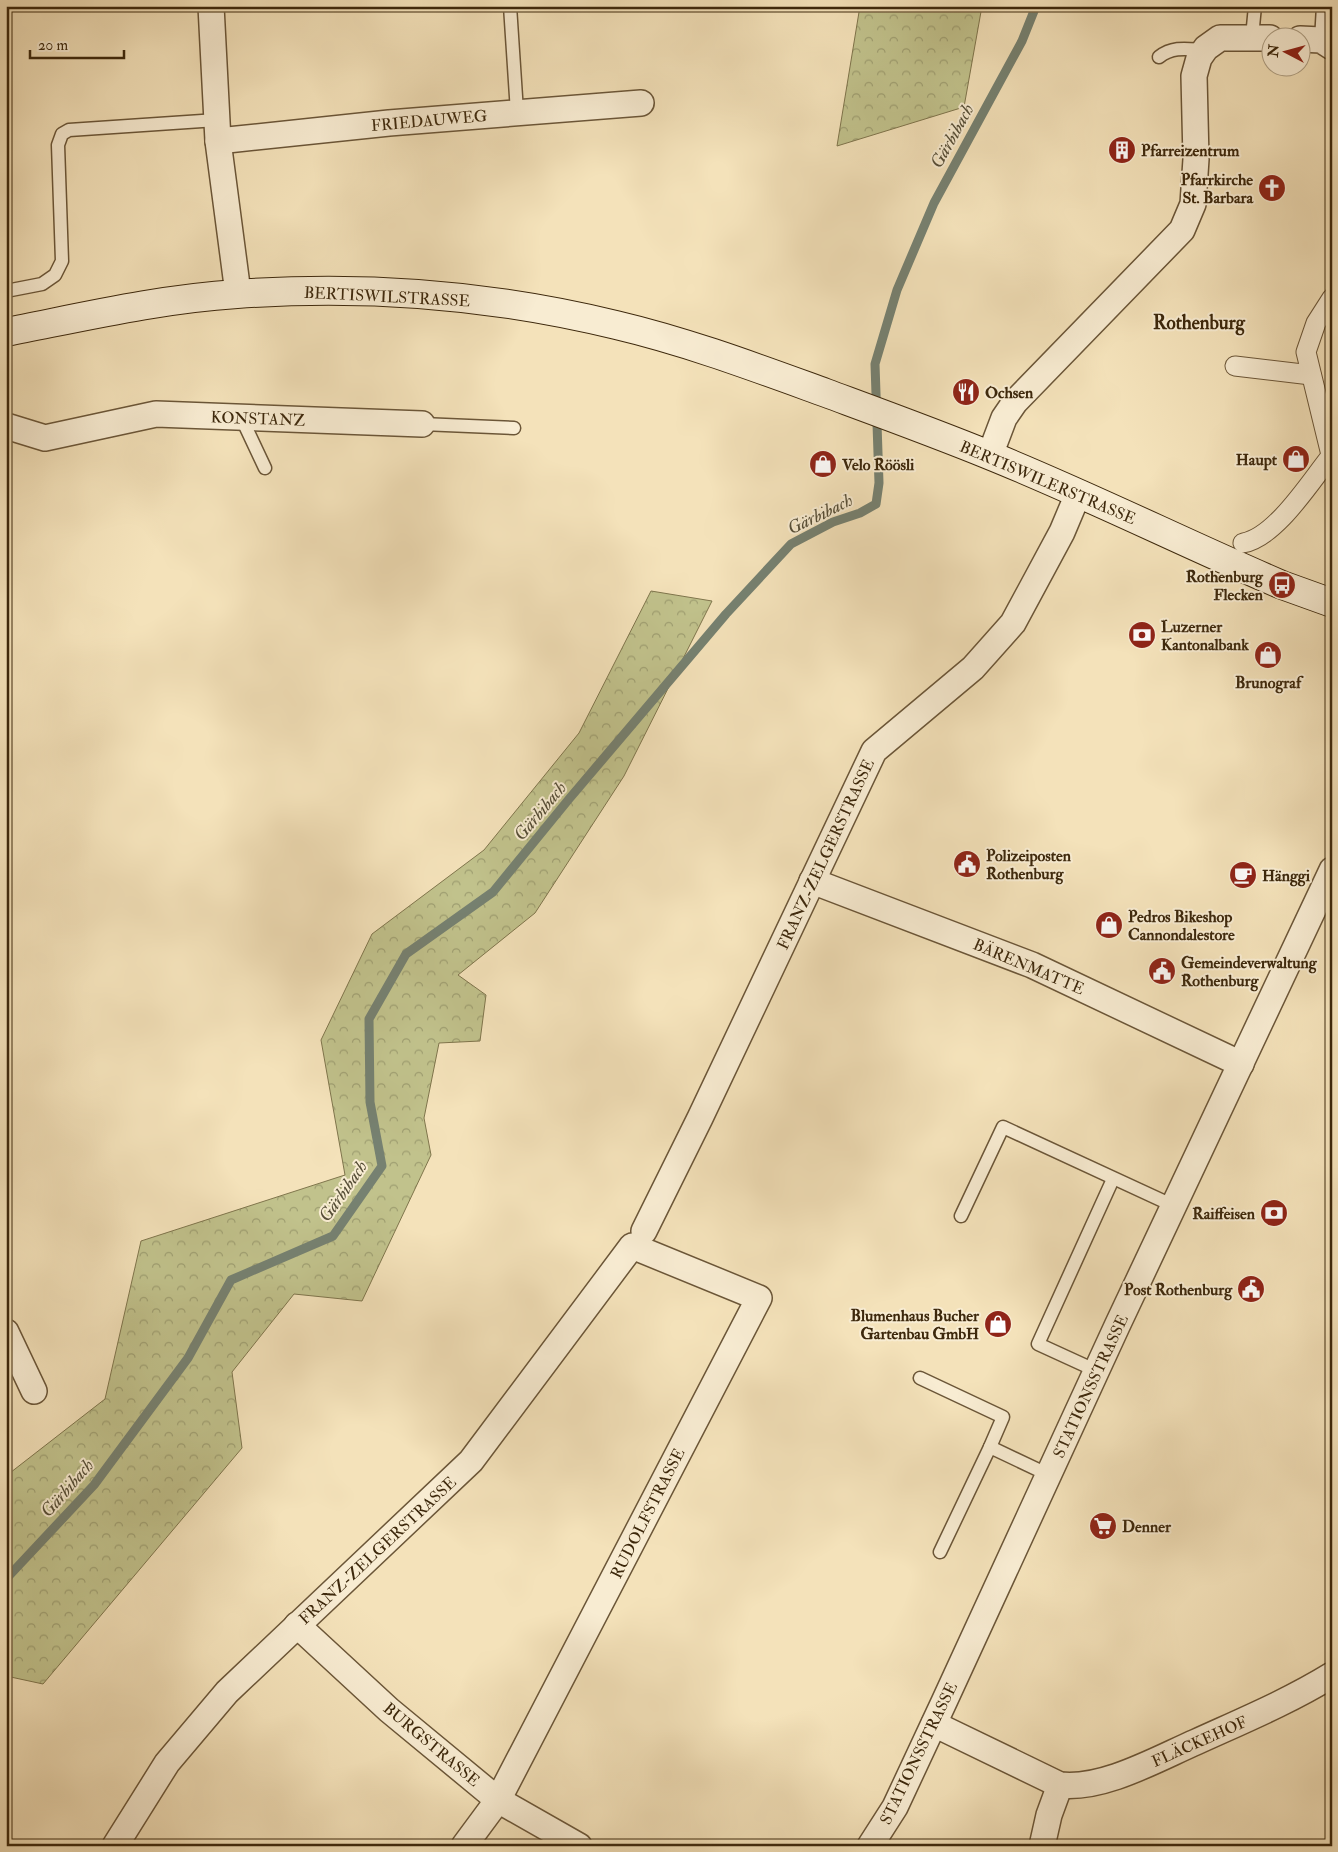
<svg xmlns="http://www.w3.org/2000/svg" width="1338" height="1852" font-family="'IM FELL Double Pica',serif">
	<style>
		.forest { fill: url(#forest-crowns); stroke: #7f754c }
		.lines { fill: none; stroke-linecap: round; stroke-linejoin: round }
		.stream { stroke: #768171; stroke-width: 9 }
		.service-casing { stroke: #6b5638; stroke-width: 15 }
		.pedestrian-casing { stroke: #6b5638; stroke-width: 21 }
		.minor-casing { stroke: #6b5638; stroke-width: 28 }
		.secondary-casing { stroke: #3d280c; stroke-width: 30 }
		.service { stroke: #f8ecd2; stroke-width: 12 }
		.pedestrian { stroke: #f8ecd2; stroke-width: 19 }
		.minor { stroke: #f8ecd2; stroke-width: 25 }
		.secondary { stroke: #f8ecd2; stroke-width: 28 }
		.labels { text-anchor: middle; stroke-width: 4; stroke-linejoin: round; paint-order: stroke }
		.street-label { font-size: 16px; fill: #3d280c; stroke: #f8ecd2 }
		.poi-label { font-size: 16px; font-weight: bold; fill: #3d280c; stroke: #f8ecd2; text-anchor: start }
		.water-label { font-size: 18px; font-style: italic; fill: #554d36; stroke: #f8ecd2 }
		.quarter-label { font-size: 19px; font-weight: bold; fill: #3d280c; stroke: #f8ecd2 }
	</style>
	<defs>
		<pattern id="forest-crowns" width="20" height="18" patternUnits="userSpaceOnUse" patternTransform="scale(1.25)"><rect width="20" height="18" fill="#c1c28c"/><path d="M2 6a3 3 0 1 1 6 0M12 15a3 3 0 1 1 6 0" fill="none" stroke="#9e9e71"/></pattern>
	</defs>
	<rect width="100%" height="100%" fill="#f4e2ba"/>
	<filter id="stains"><feTurbulence type="fractalNoise" baseFrequency=".004" numOctaves="4"/><feColorMatrix values="0 0 0 0 .2 0 0 0 0 .09 0 0 0 0 .02 0 0 0 .5 -.17"/></filter>
	<radialGradient id="worn" r=".72"><stop offset=".6" stop-color="#630" stop-opacity="0"/><stop offset="1" stop-color="#630" stop-opacity=".3"/></radialGradient>
	<!-- forest -->
	<g class="forest">
		<path d="M860,6h122l-18,101 -127,39z"/>
		<path d="M651,591l61,10 -88,175 -89,137 -77,62 28,20 -6,46 -41,2 -15,75 7,37 -69,146 -68,-7 -62,78 10,76 -199,236 -37,-8v-200l99,-77 36,-158 204,-66 -24,-135 51,-106 112,-84 95,-117z"/>
	</g>
	<g class="lines">
		<!-- stream -->
		<path class="stream" d="M6,1579l88,-94 94,-127 43,-78 102,-44 49,-70 -12,-64 -1,-83 37,-65 87,-62 76,-93 157,-185 65,-70 42,-22 27,-9 16,-9 3,-21 -4,-119 22,-74 37,-87 88,-162 14,-35"/>
		<!-- service casing -->
		<g class="service-casing">
			<g id="service">
				<path d="M510,6l7,106"/>
				<path d="M1252,37l3,-31"/>
				<path d="M1321,40l2,-34"/>
				<path d="M1159,57c14,-11 28,-8 45,-7"/>
				<path d="M6,291l36,-7 13,-9 7,-14 -4,-116 4,-11 7,-4 148,-10"/>
				<path d="M241,417l24,51"/>
				<path d="M422,424l92,4"/>
				<path d="M961,1216l42,-89 171,79"/>
				<path d="M1097,1371l-59,-27 75,-165"/>
				<path d="M920,1378l83,39 -13,30"/>
				<path d="M940,1552l50,-105 59,28"/>
			</g>
		</g>
		<!-- pedestrian casing -->
		<g class="pedestrian-casing">
			<g id="pedestrian">
				<path d="M1332,298l-16,25 -10,29 26,107"/>
				<path d="M1235,366l76,9"/>
				<path d="M1243,543c33,-6 67,-61 88,-87"/>
			</g>
		</g>
		<!-- minor casing -->
		<g class="minor-casing">
			<g id="minor">
				<path d="M211,6l7,135 20,152"/>
				<path d="M1300,39l21,1 11,7"/>
				<path d="M218,141l171,-18 252,-20"/>
				<path d="M6,426l39,12 111,-24 266,10"/>
				<path d="M990,455l14,-37 11,-16 167,-172 11,-26 3,-45 -2,-83 5,-18 7,-10 14,-10h50"/>
				<path d="M812,881l220,84 209,99"/>
				<path d="M644,1231l56,-113 174,-367 99,-83 40,-45 49,-91 16,-38"/>
				<path d="M6,1332l28,59"/>
				<path d="M297,1625l92,85 109,90 81,46"/>
				<path d="M934,1724l126,61c43,5 97,-26 136,-43 46,-21 92,-40 136,-67"/>
				<path d="M115,1846l52,-83 60,-71 244,-231 161,-215 127,52 -261,502 -34,46"/>
				<path d="M870,1846l25,-39 49,-105 173,-376 215,-456"/>
				<path d="M1042,1846l7,-31 11,-30"/>
			</g>
		</g>
		<!-- secondary casing -->
		<g class="secondary-casing">
			<path id="secondary" d="M6,332c77,-15 153,-33 231,-38 126,-9 256,1 379,31 72,17 141,43 210,68 54,20 109,40 163,62 99,40 195,88 293,130l50,18"/>
		</g>
		<!-- service -->
		<use href="#service" class="service"/>
		<!-- pedestrian -->
		<use href="#pedestrian" class="pedestrian"/>
		<!-- minor -->
		<use href="#minor" class="minor"/>
		<!-- secondary -->
		<use href="#secondary" class="secondary"/>
	</g>
	<!-- icons -->
	<defs>
		<g id="building-disc" transform="scale(1.4375)"><circle r="9.5" fill="#8f2418" stroke="#f8ecd2"/><path d="M-4-6H4V6H1V3H-1V6H-4ZM-2.5-4.3h1.7v1.8h-1.7ZM.8-4.3h1.7v1.8H.8ZM-2.5-1h1.7V.8h-1.7ZM.8-1h1.7V.8H.8Z" fill="#fff"/></g>
		<g id="church-disc" transform="scale(1.4375)"><circle r="9.5" fill="#8f2418" stroke="#f8ecd2"/><path d="M-1.2-6h2.4v3.5h3.3v2.4h-3.3V6h-2.4V-.1h-3.3v-2.4h3.3Z" fill="#fff"/></g>
		<g id="restaurant-disc" transform="scale(1.4375)"><circle r="9.5" fill="#8f2418" stroke="#f8ecd2"/><path d="M-5-6h1v4h1v-4h1v4h1v-4h1v5L-1.5 .5V6h-2V.5L-5-1ZM5-6V6H3V1.5H1.5Q1.5-4 5-6Z" fill="#fff"/></g>
		<g id="shop-disc" transform="scale(1.4375)"><circle r="9.5" fill="#8f2418" stroke="#f8ecd2"/><path d="M-5-2.5h2.3a2.7 3.5 0 0 1 5.4 0H5L5.5 6h-11ZM-1.5-2.5h3a1.5 2.3 0 0 0-3 0Z" fill="#fff"/></g>
		<g id="bus-disc" transform="scale(1.4375)"><circle r="9.5" fill="#8f2418" stroke="#f8ecd2"/><path d="M-5-6H5V4H4V6H2V4H-2V6H-4V4H-5ZM-3.5-4V0h7V-4ZM-3.5 1.2v1.5H-2V1.2ZM2 1.2v1.5H3.5V1.2Z" fill="#fff"/></g>
		<g id="bank-disc" transform="scale(1.4375)"><circle r="9.5" fill="#8f2418" stroke="#f8ecd2"/><path d="M-6-4H6V4H-6ZM0-2.3a2.3 2.3 0 1 0 0 4.6a2.3 2.3 0 1 0 0-4.6Z" fill="#fff"/></g>
		<g id="civic-disc" transform="scale(1.4375)"><circle r="9.5" fill="#8f2418" stroke="#f8ecd2"/><path d="M-.6-6.5H3V-4.5H.6V-3L4-1V1h2V6H-6V1h2V-1L-.6-3ZM-1.2 2.5V6h2.4V2.5Z" fill="#fff"/></g>
		<g id="cafe-disc" transform="scale(1.4375)"><circle r="9.5" fill="#8f2418" stroke="#f8ecd2"/><path d="M-5.5-4.5H6V0H3Q3 3.5 0 3.5H-2.5Q-5.5 3.5-5.5 0ZM3-3.2v2h1.7v-2ZM-6 4.5H4V6H-6Z" fill="#fff"/></g>
		<g id="supermarket-disc" transform="scale(1.4375)"><circle r="9.5" fill="#8f2418" stroke="#f8ecd2"/><path d="M-6-5.5h2.5l.6 2H6L4.5 2H-2.5L-4.4-4H-6ZM-1.5 3.2a1.3 1.3 0 1 0 .1 0ZM3 3.2a1.3 1.3 0 1 0 .1 0Z" fill="#fff"/></g>
	</defs>
	<g fill-rule="evenodd">
		<use href="#building-disc" x="1122" y="150"/>
		<use href="#church-disc" x="1272" y="188"/>
		<use href="#restaurant-disc" x="966" y="392"/>
		<use href="#shop-disc" x="1296" y="459"/>
		<use href="#shop-disc" x="823" y="464"/>
		<use href="#bus-disc" x="1282" y="585"/>
		<use href="#bank-disc" x="1142" y="635"/>
		<use href="#shop-disc" x="1268" y="655"/>
		<use href="#civic-disc" x="967" y="864"/>
		<use href="#cafe-disc" x="1243" y="875"/>
		<use href="#shop-disc" x="1109" y="925"/>
		<use href="#civic-disc" x="1162" y="971"/>
		<use href="#bank-disc" x="1274" y="1213"/>
		<use href="#civic-disc" x="1251" y="1289"/>
		<use href="#shop-disc" x="998" y="1324"/>
		<use href="#supermarket-disc" x="1103" y="1526"/>
	</g>
	<g class="labels">
		<!-- street labels -->
		<g class="street-label">
			<text transform="translate(429 120) rotate(-5)" y="6">FRIEDAUWEG</text>
			<text transform="translate(387 296) rotate(3)" y="6">BERTISWILSTRASSE</text>
			<text transform="translate(258 418) rotate(2)" y="6">KONSTANZ</text>
			<text transform="translate(1048 482) rotate(23)" y="6">BERTISWILERSTRASSE</text>
			<text transform="translate(825 854) rotate(-65)" y="6">FRANZ-ZELGERSTRASSE</text>
			<text transform="translate(1029 966) rotate(23)" y="6">BÄRENMATTE</text>
			<text transform="translate(1090 1386) rotate(-65)" y="6">STATIONSSTRASSE</text>
			<text transform="translate(647 1513) rotate(-63)" y="6">RUDOLFSTRASSE</text>
			<text transform="translate(377 1550) rotate(-43)" y="6">FRANZ-ZELGERSTRASSE</text>
			<text transform="translate(1199 1741) rotate(-24)" y="6">FLÄCKEHOF</text>
			<text transform="translate(432 1744) rotate(40)" y="6">BURGSTRASSE</text>
			<text transform="translate(918 1753) rotate(-64)" y="6">STATIONSSTRASSE</text>
		</g>
		<!-- poi labels -->
		<g class="poi-label">
			<text x="1141" y="156">Pfarreizentrum</text>
			<text x="1253" y="185" text-anchor="end">Pfarrkirche<tspan x="1253" dy="18">St. Barbara</tspan></text>
			<text x="985" y="398">Ochsen</text>
			<text x="1277" y="465" text-anchor="end">Haupt</text>
			<text x="842" y="470">Velo Röösli</text>
			<text x="1263" y="582" text-anchor="end">Rothenburg<tspan x="1263" dy="18">Flecken</tspan></text>
			<text x="1161" y="632">Luzerner<tspan x="1161" dy="18">Kantonalbank</tspan></text>
			<text x="1268" y="688" text-anchor="middle">Brunograf</text>
			<text x="986" y="861">Polizeiposten<tspan x="986" dy="18">Rothenburg</tspan></text>
			<text x="1262" y="881">Hänggi</text>
			<text x="1128" y="922">Pedros Bikeshop<tspan x="1128" dy="18">Cannondalestore</tspan></text>
			<text x="1181" y="968">Gemeindeverwaltung<tspan x="1181" dy="18">Rothenburg</tspan></text>
			<text x="1255" y="1219" text-anchor="end">Raiffeisen</text>
			<text x="1232" y="1295" text-anchor="end">Post Rothenburg</text>
			<text x="979" y="1321" text-anchor="end">Blumenhaus Bucher<tspan x="979" dy="18">Gartenbau GmbH</tspan></text>
			<text x="1122" y="1532">Denner</text>
		</g>
		<!-- water labels -->
		<g class="water-label">
			<text transform="translate(952 136) rotate(-61)" y="6">Gärbibach</text>
			<text transform="translate(820 514) rotate(-26)" y="6">Gärbibach</text>
			<text transform="translate(540 811) rotate(-50)" y="6">Gärbibach</text>
			<text transform="translate(343 1191) rotate(-55)" y="6">Gärbibach</text>
			<text transform="translate(67 1488) rotate(-49)" y="6">Gärbibach</text>
		</g>
		<!-- quarter labels -->
		<g class="quarter-label">
			<text x="1199" y="329">Rothenburg</text>
		</g>
	</g>
	<!-- margin -->
	<rect width="1338" height="1852" fill="none" stroke="#f4e2ba" stroke-width="25"/>
	<rect x="8" y="8" width="1323" height="1837" fill="none" stroke="#3d280c" stroke-width="2.5"/>
	<rect x="12" y="12" width="1313" height="1827" fill="none" stroke="#3d280c"/>
	<!-- north arrow -->
	<g transform="translate(1286 52) rotate(276)"><circle r="24" fill="#f8ecd2" stroke="#ad9e83"/>
	<path d="M0-4L9 19L0 12L-9 19Z" fill="#8f2418"/>
	<text y="-8" font-size="14" font-weight="bold" text-anchor="middle" fill="#3d280c">N</text>
	</g>
	<!-- scale -->
	<path d="M30 50v8h94v-8" fill="none" stroke="#3d280c" stroke-width="2.5"/>
	<text x="38" y="50" font-size="15" fill="#3d280c" stroke="#f8ecd2" stroke-width="4" paint-order="stroke">20 m</text>
	<rect width="100%" height="100%" filter="url(#stains)"/>
	<rect width="100%" height="100%" fill="url(#worn)"/>
</svg>
